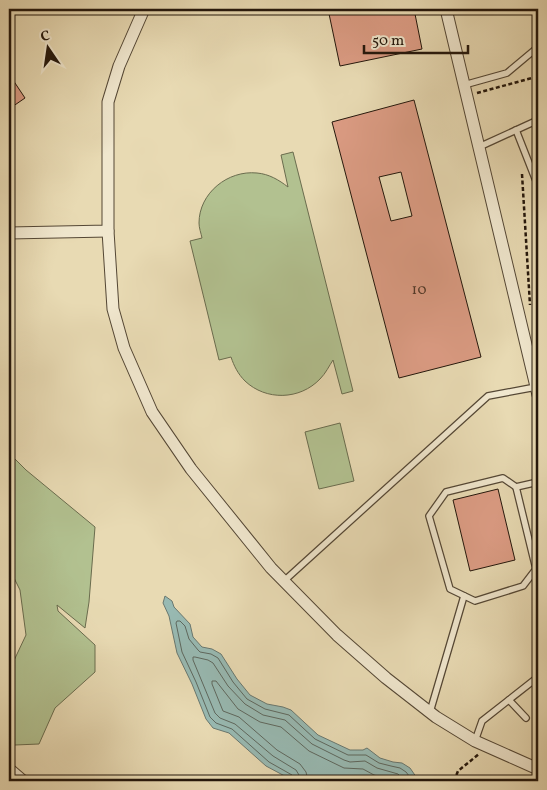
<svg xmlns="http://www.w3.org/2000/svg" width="547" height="790" font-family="Vollkorn,serif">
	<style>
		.green { fill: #b2c190; stroke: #6a6c4e }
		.water { fill: #98bab3; stroke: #697870 }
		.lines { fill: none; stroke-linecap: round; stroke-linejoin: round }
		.shore { stroke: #5e685f; stroke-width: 1 }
		.building { fill: #dc9c84; stroke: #23160b; fill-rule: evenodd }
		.lane-casing { stroke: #544735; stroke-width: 8 }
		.street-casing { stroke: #544735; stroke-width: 13 }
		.path { stroke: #23160b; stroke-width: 2.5; stroke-dasharray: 4 2.5; stroke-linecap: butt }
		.lane { stroke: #f0e7ce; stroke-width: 5.5 }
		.street { stroke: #f0e7ce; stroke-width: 11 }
		.labels { text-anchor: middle; stroke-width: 5; stroke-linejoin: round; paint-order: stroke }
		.number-label { font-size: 15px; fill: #513829 }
	</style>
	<rect width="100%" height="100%" fill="#e8dab3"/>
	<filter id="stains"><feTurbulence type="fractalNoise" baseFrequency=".004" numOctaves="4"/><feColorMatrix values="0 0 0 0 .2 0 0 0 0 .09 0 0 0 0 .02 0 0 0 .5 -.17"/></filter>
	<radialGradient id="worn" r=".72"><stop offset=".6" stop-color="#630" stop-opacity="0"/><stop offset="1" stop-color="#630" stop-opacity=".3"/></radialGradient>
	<!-- green -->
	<g class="green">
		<path d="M293,152l60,239 -11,3 -9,-34c-4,6 -7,13 -13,19 -20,21 -54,22 -75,2 -7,-7 -11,-15 -14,-24l-12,3 -29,-119 12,-3c-1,-5 -3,-10 -3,-15 0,-30 29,-53 58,-50 12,1 22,7 31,14l-7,-32z"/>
		<path d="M340,423l14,58 -35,8 -14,-57z"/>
		<path d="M9,453l17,17 69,57 -6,75 -4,26 -28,-23 1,6 37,34v27l-40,36 -16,36 -24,1 -6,-2v-72l17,-36 -6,-45 -11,-22z"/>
	</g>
	<!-- water -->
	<path class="water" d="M165,596l7,5 2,6 16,17 3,13 9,10 10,2 9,5 16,25 13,16 17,9 16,3 8,3 27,25 32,15h13l4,-2 13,10 13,4 9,1 8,5 9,13h-125l-28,-15 -37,-33 -16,-5 -7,-9 -14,-35 -15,-31 -8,-37 -6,-13z"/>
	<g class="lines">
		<!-- shore -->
		<g class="shore">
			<path d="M294,781v-3l-2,-3 -23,-13 -37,-33 -16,-6 -6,-6 -14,-35 -14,-30 -6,-29 1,-2h3l5,5 4,13 9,11 2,2 11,2 7,4 15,24 14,17 18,10 24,6 26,24 33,16h18l13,8 12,3 9,2 6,4 7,9"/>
			<path d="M300,781l-1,-6 -3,-5 -23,-14 -38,-32 -15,-6 -5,-5 -22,-53v-3h2l13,3 5,3 15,23 17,18 18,11 22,5 27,24 32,16 6,2 15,-1 12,7 21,6 7,7"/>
			<path d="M308,781l-2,-9 -6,-8 -23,-14 -38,-33 -16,-6 -11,-27v-3h4l22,28 22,13 21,5 28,24 35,17 19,1 11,6 22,6"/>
		</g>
	</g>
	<!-- building -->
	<g class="building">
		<path d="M328,9h86l8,40 -82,17z"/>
		<path d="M9,74l16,24 -16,11z"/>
		<path d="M414,100l67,257 -82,21 -67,-256zM401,172l11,44 -21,5 -12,-44z"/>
		<path d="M498,489l17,71 -45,11 -17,-71z"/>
	</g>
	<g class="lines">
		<!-- lane casing -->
		<g class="lane-casing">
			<g id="lane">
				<path d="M464,85l43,-12 31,-26"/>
				<path d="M516,130l22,56"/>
				<path d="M479,147l59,-27"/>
				<path d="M503,478l13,9 20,82 -13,17 -48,15 -25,-12 -21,-73 17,-24z"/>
				<path d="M516,487l22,-5"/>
				<path d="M284,581l204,-185 48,-9"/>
				<path d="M509,700l17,18"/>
				<path d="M430,712l34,-116"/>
				<path d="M475,741l7,-20 56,-44"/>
			</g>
		</g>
		<!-- street casing -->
		<g class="street-casing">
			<g id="street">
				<path d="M446,9l92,386"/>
				<path d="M108,231l5,78 11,39 28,64 39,57 80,99 66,67 49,43 50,39 39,24 63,28"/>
				<path d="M9,233l99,-2v-129l11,-36 25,-57"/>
				<path d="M9,769l14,12"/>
			</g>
		</g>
		<!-- path -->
		<g class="path">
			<path d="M477,93l55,-15 6,-5"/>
			<path d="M522,174l8,131"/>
			<path d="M454,781l4,-10 21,-17"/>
		</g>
		<!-- lane -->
		<use href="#lane" class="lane"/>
		<!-- street -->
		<use href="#street" class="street"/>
	</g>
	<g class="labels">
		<!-- number labels -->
		<g class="number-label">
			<text x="419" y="294">10</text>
		</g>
	</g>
	<!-- margin -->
	<rect width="547" height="790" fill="none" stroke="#e8dab3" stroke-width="30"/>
	<rect x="10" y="10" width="527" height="770" fill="none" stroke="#23160b" stroke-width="2.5"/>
	<rect x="15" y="15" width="517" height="760" fill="none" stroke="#23160b"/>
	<!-- north arrow -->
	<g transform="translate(48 48) rotate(347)" stroke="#f0e7ce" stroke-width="4" paint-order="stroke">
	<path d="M0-4L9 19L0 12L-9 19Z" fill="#23160b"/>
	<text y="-8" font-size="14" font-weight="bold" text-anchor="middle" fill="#23160b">С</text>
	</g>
	<!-- scale -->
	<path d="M364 45v8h104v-8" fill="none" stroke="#23160b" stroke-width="2.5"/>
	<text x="372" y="45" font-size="15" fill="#23160b" stroke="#f0e7ce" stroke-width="4" paint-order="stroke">50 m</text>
	<rect width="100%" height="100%" filter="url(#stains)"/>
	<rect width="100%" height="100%" fill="url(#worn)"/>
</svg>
